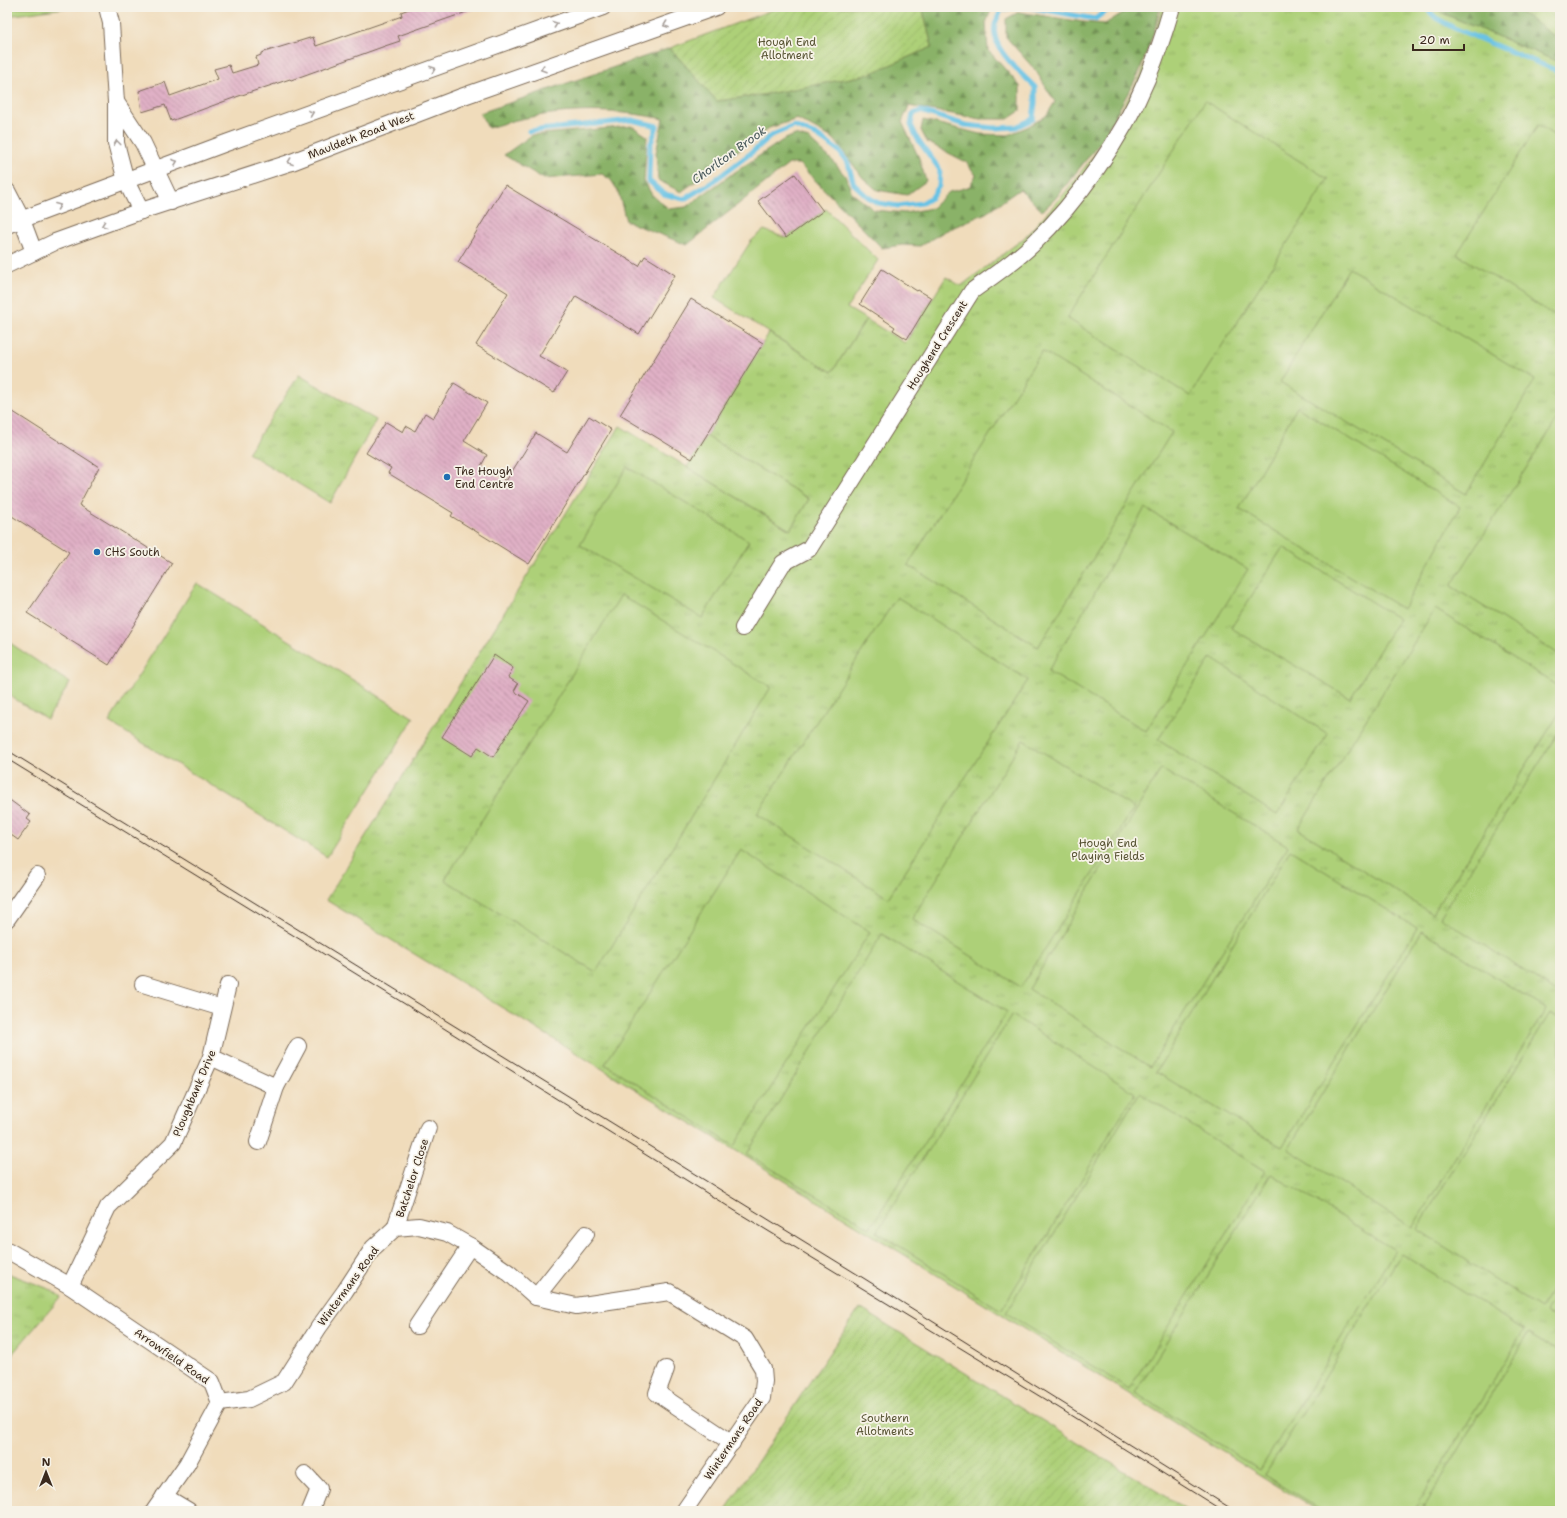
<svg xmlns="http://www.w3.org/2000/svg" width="1567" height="1518" font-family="'Shantell Sans',sans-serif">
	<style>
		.grass { fill: url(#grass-tufts); stroke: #747d4b }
		.forest { fill: url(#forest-firs); stroke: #626e43 }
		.garden { fill: url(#garden-furrows); stroke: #747d4b }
		.pitch { fill: #add078; stroke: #747d4b }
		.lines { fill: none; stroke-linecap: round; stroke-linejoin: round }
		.stream { stroke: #67c2e5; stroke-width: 5 }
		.building { fill: url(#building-back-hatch) }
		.minor-casing { stroke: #7a6855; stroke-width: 18 }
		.minor { stroke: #fff; stroke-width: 16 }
		.tram { stroke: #3b2a1e; stroke-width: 1 }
		.oneway { stroke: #a79f9a }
		.poi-dot { fill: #1f6fb2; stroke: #f7f3e8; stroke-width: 1.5 }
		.labels { text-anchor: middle; stroke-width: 3.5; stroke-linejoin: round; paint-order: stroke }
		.park-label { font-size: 11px; fill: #585434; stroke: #f7f3e8 }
		.street-label { font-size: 11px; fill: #3b2a1e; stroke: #f7f3e8 }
		.poi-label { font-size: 11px; fill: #3b2a1e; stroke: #f7f3e8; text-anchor: start }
		.water-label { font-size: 12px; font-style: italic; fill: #48585a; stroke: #f7f3e8 }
	</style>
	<defs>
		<pattern id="grass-tufts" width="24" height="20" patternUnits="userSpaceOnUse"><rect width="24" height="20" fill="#add078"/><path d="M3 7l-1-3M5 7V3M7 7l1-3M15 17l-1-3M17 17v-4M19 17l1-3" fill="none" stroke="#96b367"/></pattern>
		<pattern id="forest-firs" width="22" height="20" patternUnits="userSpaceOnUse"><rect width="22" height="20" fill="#8ab268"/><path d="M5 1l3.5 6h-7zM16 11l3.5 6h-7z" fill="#729155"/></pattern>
		<pattern id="garden-furrows" width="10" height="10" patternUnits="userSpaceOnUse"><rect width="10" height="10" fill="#add078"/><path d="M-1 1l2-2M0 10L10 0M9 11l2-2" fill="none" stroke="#96b367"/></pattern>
		<pattern id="building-back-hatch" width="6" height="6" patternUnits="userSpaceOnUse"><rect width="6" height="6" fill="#e0b0c6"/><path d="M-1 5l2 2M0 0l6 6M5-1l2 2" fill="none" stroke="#b78fa0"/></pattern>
	</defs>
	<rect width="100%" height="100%" fill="#f7f3e8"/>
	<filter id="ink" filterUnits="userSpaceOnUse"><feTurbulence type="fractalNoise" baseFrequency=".025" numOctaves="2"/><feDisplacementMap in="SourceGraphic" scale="8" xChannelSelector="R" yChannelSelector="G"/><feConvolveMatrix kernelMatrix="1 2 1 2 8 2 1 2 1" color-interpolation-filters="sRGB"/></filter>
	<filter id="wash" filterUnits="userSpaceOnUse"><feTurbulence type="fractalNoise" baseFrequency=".012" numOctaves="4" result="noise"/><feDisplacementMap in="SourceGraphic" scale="16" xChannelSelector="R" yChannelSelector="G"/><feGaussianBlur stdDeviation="0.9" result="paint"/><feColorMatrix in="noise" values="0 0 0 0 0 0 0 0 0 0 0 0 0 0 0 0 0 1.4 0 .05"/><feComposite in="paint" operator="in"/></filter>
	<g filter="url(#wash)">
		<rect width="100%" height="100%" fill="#f0dcbb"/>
		<!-- grass -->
		<g class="grass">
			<path d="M24,7h48l-65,9v-7z"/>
			<path d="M1162,7h398v1504h-242l-575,-356 -417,-255 294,-474 170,104 19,-31 -103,-63 63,-103 63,39 34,-53 39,24 41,-66 15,9 63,-48 39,-43 41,-53 37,-67 14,-39z"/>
			<path d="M299,375l77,45 -46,83 -82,-50z"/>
			<path d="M7,1273l45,17 9,7 -54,63z"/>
		</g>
		<!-- forest -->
		<g class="forest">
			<path d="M922,7h70l-6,16 2,27 32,36v25l-12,8h-28l-71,-13 -7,16 17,36 7,23 -19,14 -30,-5 -14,-12 -29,-39 -37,-20 -28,9 -88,64 -23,-12 -2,-27 7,-34c-46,-10 -96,-10 -142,0 -11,2 -22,6 -33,9l-8,-15 190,-65 47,53 50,-7 99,-19 66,-28z"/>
			<path d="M1132,7h28l-6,25 -15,41 -37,67 -47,59 -13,12 -22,-22 -34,24 -41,18 -25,15 -18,-1 -20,3 -83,-84h-10l-102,81 -61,-24 -8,-30 -7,-11 -9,-6 -58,5 -40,-24 28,-20 100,-9 15,10 -3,45 8,14 17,14 17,-2 43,-31 54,-36 12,-5 14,4 24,22 13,16 6,16 22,17 31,3 27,-5 17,-16 20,-5 7,-12 -10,-13 -39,-20 -6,-12 2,-10 57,14 28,1 19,-8 19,-11 9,-14 -19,-31 -30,-34v-18l13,-7 64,10 22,2z"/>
			<path d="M1435,7h78l47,33v18l-4,3 -114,-48z"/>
		</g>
		<!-- garden -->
		<g class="garden">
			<path d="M780,7h142l10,40 -66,28 -99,19 -50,7 -47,-53z"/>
			<path d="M860,1308l329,203h-464l92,-140z"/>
		</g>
		<!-- pitch -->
		<g class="pitch">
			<path d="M1205,101l123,78 -138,217 -123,-78z"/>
			<path d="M1538,125l22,14v180l-103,-65z"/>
			<path d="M826,209l52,51 -31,48 19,11 -34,53 -118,-74 37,-57 13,-11 22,8z"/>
			<path d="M1349,268l186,112 -69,114 -186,-112z"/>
			<path d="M1042,351l130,81 -134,215 -130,-82z"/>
			<path d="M1297,407l163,100 -57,102 -164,-100z"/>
			<path d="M1560,415v240l-109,-69z"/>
			<path d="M706,436l103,63 -19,31 -103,-63z"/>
			<path d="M627,467l122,74 -47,77 -122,-73z"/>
			<path d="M1145,508l103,61 -102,162 -98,-60z"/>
			<path d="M1283,547l116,72 -49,79 -119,-70z"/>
			<path d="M197,583l217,135 -87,139 -218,-135z"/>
			<path d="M621,595l150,92 -175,285 -151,-92z"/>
			<path d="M897,597l131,83 -140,218 -131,-84z"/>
			<path d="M1435,609l125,78v25l-128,202 -134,-85z"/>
			<path d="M7,641l63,42 -23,36 -40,-25z"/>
			<path d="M1211,658l117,76 -51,81 -119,-75z"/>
			<path d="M1560,730v264l-120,-77z"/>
			<path d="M1023,740l111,68 -113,179 -109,-68z"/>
			<path d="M1161,769l127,77 -138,221 -121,-78z"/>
			<path d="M741,850l129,82 -136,214 -129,-82z"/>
			<path d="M1290,850l127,78 -135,219 -126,-75z"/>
			<path d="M1422,931l124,78 -134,219 -124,-79z"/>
			<path d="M882,934l125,78 -137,216 -123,-74z"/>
			<path d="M1550,1013l10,6v258l-20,31 -123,-79z"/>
			<path d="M1012,1015l123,78 -134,217 -124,-78z"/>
			<path d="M1139,1093l126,78 -136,218 -123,-76z"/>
			<path d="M1271,1174l124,76 -135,220 -125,-77z"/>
			<path d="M1401,1254l123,76 -110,181h-92l-57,-36z"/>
			<path d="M1560,1291v30l-14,-9z"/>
			<path d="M1528,1333l32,19v159h-138z"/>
		</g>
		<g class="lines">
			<!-- stream -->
			<g class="stream">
				<path d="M1029,7l66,12 16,-12"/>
				<path d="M1425,7l11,11 18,10 106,44"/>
				<path d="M529,131l103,-11 25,6 -7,20 -1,35 15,13 20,5 27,-16 40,-30 21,-18 22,-9 22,9 22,15 10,13 6,21 14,13 10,6 20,3 24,-3 10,-6 7,-11 1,-16 -23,-32 -6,-13 2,-11 8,-3 44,14 29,3 22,-1 17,-8 2,-16v-16c-15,-15 -45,-39 -40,-62 1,-5 4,-10 6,-15l12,-3"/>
			</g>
		</g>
		<g id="blocks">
			<!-- building -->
			<g class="building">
				<path d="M414,7h61v2l-77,27 2,5 -15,5 -94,34 -1,-1 -51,17 -68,25 -6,-16 -23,7 -3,-21 26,-9 5,14 48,-17 -4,-10 15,-4 3,8 26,-8 -2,-8 5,-2v-2l52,-16 3,9 86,-30 -1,-4z"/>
				<path d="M795,174l28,37 -37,27 -28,-37z"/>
				<path d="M505,185l134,81 6,-10 30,19 -36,59 -63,-38 -37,60 28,16 -13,21 -78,-48 32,-52 -50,-31z"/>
				<path d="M882,269l35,22 1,-1 14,8 -25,41 -14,-9 2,-3 -35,-23z"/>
				<path d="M691,299l72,44 -71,116 -72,-44z"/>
				<path d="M454,383l33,20 -23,38 23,14 -6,11 25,15 30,-48 31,19 22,-36 22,14 -82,134 -78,-48 2,-3 -65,-40 3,-5 -25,-15 20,-31 17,10 3,-6 9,5 10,-18 8,5z"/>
				<path d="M7,408l92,59 -20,38 93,58 -63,102 -82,-52 42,-61 -62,-39z"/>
				<path d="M494,655l19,13 -5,9 10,7 -4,7 15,10 -36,56 -15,-10 -6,9 -30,-19z"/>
				<path d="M7,798l23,17 -3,4 4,3 -13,18 -11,-8z"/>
			</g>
		</g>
	</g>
	<g filter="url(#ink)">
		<use href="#blocks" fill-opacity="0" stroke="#7a6855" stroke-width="1"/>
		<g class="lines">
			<!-- minor casing -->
			<g class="minor-casing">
				<g id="minor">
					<path d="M107,7l4,16 5,79v41l10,38 15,30"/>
					<path d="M116,102l27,41 28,59"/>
					<path d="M7,191l15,29 12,32"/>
					<path d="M7,225l219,-82 377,-136"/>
					<path d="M7,265l48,-23 86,-31 148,-48 172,-66 255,-90"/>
					<path d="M743,628l40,-65 26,-14 163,-258c21,-15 42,-29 60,-46 46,-44 91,-108 115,-166 10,-24 18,-48 25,-72"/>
					<path d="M7,919l30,-43"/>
					<path d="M143,984l79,24"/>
					<path d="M211,1057l65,30"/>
					<path d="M258,1142l18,-55 22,-41"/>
					<path d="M395,1228l33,-100"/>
					<path d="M7,1250l63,36 142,96 8,21 -33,61 -33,47"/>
					<path d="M70,1286l38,-79 65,-64 38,-86 17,-72"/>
					<path d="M536,1297l50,-63"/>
					<path d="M417,1326l53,-80"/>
					<path d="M666,1369l-9,24 75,50"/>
					<path d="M220,1403l29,-4 35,-17 35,-55 26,-36 28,-43 22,-20 24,-2 28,7 23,13 39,27 27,24 40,9 93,-14 76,47 18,30 1,12 -2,17 -78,113"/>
					<path d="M305,1474l14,15 -9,22"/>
					<path d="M164,1496l25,15"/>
				</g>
			</g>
			<!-- minor -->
			<use href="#minor" class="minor"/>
			<!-- tram -->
			<g class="tram">
				<path d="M7,750l858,529 370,232"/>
				<path d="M7,759l419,258 311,195 322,196 164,103"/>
			</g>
		</g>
		<!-- one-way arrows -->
		<defs><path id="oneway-chevron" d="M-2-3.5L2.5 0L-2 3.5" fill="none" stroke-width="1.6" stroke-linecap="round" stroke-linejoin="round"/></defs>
		<g class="oneway">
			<use href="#oneway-chevron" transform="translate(555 24) rotate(-20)"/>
			<use href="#oneway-chevron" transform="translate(666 25) rotate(160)"/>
			<use href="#oneway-chevron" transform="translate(433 69) rotate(-20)"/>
			<use href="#oneway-chevron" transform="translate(543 69) rotate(161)"/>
			<use href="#oneway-chevron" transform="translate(311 113) rotate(-20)"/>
			<use href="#oneway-chevron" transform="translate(117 143) rotate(-97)"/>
			<use href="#oneway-chevron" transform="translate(175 162) rotate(-20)"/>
			<use href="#oneway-chevron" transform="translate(290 162) rotate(160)"/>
			<use href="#oneway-chevron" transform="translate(58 206) rotate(-21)"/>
			<use href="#oneway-chevron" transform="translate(104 225) rotate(160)"/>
		</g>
	</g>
	<!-- markers -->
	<g class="poi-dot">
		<circle cx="447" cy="477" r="4"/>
		<circle cx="97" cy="552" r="4"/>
	</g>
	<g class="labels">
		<!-- park labels -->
		<g class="park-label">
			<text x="787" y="46">Hough End<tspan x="787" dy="13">Allotment</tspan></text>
			<text x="1108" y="847">Hough End<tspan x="1108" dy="13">Playing Fields</tspan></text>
			<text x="885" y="1422">Southern<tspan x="885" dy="13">Allotments</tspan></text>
		</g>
		<!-- street labels -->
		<g class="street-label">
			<text transform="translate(361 135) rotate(-21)" y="4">Mauldeth Road West</text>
			<text transform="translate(937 345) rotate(-58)" y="4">Houghend Crescent</text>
			<text transform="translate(194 1093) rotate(-67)" y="4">Ploughbank Drive</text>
			<text transform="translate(412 1178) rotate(-72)" y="4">Batchelor Close</text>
			<text transform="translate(348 1286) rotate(-54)" y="4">Wintermans Road</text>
			<text transform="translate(172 1356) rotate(35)" y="4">Arrowfield Road</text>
			<text transform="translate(733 1439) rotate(-56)" y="4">Wintermans Road</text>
		</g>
		<!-- poi labels -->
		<g class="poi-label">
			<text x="455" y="475">The Hough<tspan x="455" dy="13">End Centre</tspan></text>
			<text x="105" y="556">CHS South</text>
		</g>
		<!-- water labels -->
		<g class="water-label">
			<text transform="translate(729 155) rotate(-36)" y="4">Chorlton Brook</text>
		</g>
	</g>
	<!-- margin -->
	<rect width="1567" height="1518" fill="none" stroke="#f7f3e8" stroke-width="24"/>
	<!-- north arrow -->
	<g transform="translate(46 1472)" stroke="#f7f3e8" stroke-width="3" paint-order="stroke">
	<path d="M0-3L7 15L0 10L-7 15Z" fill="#3b2a1e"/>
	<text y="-6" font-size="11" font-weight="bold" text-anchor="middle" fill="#3b2a1e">N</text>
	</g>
	<!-- scale -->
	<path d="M1413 44v6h51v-6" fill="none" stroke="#3b2a1e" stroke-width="2"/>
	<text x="1419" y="44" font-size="12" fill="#3b2a1e" stroke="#f7f3e8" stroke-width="3" paint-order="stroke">20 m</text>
</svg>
